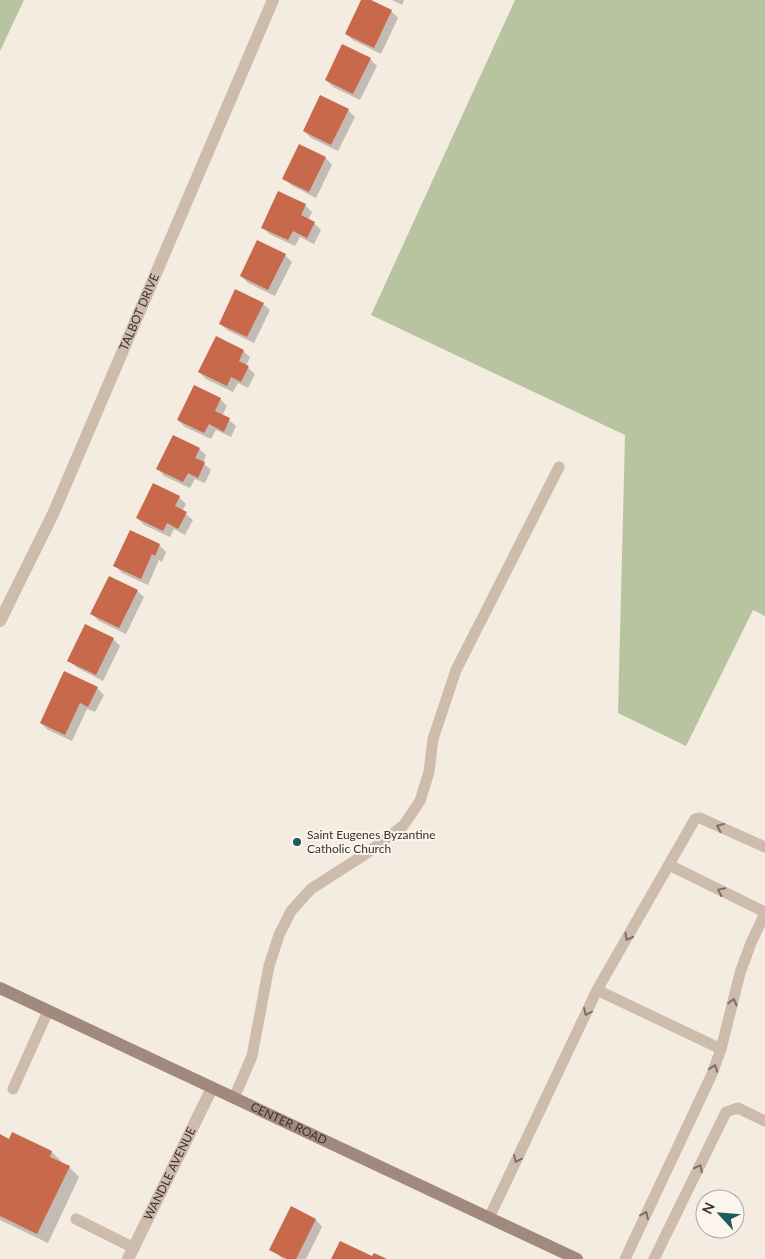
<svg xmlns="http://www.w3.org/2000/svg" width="765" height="1259" font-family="Lato,sans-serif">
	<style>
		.green { fill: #b8c4a0 }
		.shadow { fill: #0003 }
		.building { fill: #c8694b }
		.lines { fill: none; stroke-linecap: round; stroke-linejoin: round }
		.lane { stroke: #cdbbac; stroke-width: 11 }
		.street { stroke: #cdbbac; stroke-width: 12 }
		.secondary { stroke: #a18a7d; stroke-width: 12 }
		.oneway { stroke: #7d6f65 }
		.poi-dot { fill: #1f5a5e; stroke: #fbf5ee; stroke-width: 2 }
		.labels { text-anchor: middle; stroke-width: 4; stroke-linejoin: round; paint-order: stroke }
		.street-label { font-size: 12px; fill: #3b302b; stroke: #fbf5ee }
		.poi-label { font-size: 12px; fill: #3b302b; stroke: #fbf5ee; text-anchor: start }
	</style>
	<rect width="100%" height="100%" fill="#f4ebe1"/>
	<!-- green -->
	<g class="green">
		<path d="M0,0h24l-24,51z"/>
		<path d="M515,0h250v616l-12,-6 -67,136 -68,-33 7,-278 -254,-120z"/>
	</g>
	<!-- shadow -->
	<g class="shadow">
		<path d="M363,0h5l23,11 7,7 -17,36 -28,-14 -7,-6z"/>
		<path d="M392,0h12l-2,5z"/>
		<path d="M370,59l7,7 -17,34 -27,-13 -7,-7z"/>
		<path d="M348,110l7,7 -17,34 -27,-13 -7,-7z"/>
		<path d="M300,145l26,13 6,7 -16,33 -25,-13 -7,-7z"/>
		<path d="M305,205l7,7 -4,8 6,3 7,7 -7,14 -14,-7 -5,9 -26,-12 -6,-7z"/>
		<path d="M285,255l7,7 -17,34 -27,-13 -7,-7z"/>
		<path d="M263,304l7,6 -16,33 -27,-13 -7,-7z"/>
		<path d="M243,351l7,6 -4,9 9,8 -7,14 -10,-5 -5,9 -27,-13 -7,-7z"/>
		<path d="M194,387l26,12 7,7 -5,10 7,4 7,6 -5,11 -15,-7 -5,9 -26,-12 -7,-7z"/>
		<path d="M199,449l7,6 -3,8 8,7 -6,13 -10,-4 -5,9 -26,-12 -6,-7z"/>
		<path d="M179,497l7,7 -4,7 11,9 -8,15 -11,-6 -4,8 -26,-12 -7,-7z"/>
		<path d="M131,532l28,13 7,7 -4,10 -3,-2 -11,25 -26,-12 -7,-7z"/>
		<path d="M137,591l7,6 -18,37 -27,-13 -7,-7z"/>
		<path d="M113,639l7,7 -17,35 -27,-14 -7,-7z"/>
		<path d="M97,688l7,7 -9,17 -8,-3 -15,32 -24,-11 -7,-7z"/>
		<path d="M13,1134l39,18 10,10 -1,2 8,3 10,10 -31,66 -48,-23v-84l10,4z"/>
		<path d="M291,1208l25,12 6,7 -16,32h-23l-13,-10z"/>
	</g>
	<!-- building -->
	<g class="building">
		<path d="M361,0h10l21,10 -18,38 -29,-14z"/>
		<path d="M342,44l29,14 -18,36 -28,-14z"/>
		<path d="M320,95l29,14 -18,36 -28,-14z"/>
		<path d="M299,144l27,13 -17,35 -27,-13z"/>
		<path d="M278,191l28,13 -5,11 14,7 -8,16 -14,-7 -5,9 -27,-12z"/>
		<path d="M257,240l29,14 -18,36 -28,-14z"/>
		<path d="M235,289l29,14 -17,34 -28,-13z"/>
		<path d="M216,336l28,14 -5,11 10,5 -8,16 -10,-5 -4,9 -29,-14z"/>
		<path d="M194,385l27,13 -6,13 15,7 -6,14 -15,-8 -5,9 -27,-13z"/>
		<path d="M173,435l27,13 -5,10 10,4 -7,16 -10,-5 -5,9 -27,-13z"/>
		<path d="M153,483l27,13 -5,10 12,6 -9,17 -11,-6 -4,8 -27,-13z"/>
		<path d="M130,530l30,14 -5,12 -3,-2 -11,25 -28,-13z"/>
		<path d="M109,576l29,14 -19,38 -29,-14z"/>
		<path d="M85,624l29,14 -18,37 -29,-14z"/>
		<path d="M64,671l34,16 -10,20 -8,-4 -15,32 -25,-12z"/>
		<path d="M12,1132l40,19 -2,6 20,9 -33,68 -37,-18v-82l9,5z"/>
		<path d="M291,1206l25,13 -20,40h-9l-18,-9z"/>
		<path d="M340,1241l32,15 2,-3 13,6h-56z"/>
	</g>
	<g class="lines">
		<!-- lane -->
		<g class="lane">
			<path d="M669,865l96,47"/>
			<path d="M597,990l98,-171 5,-1 65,29"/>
			<path d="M721,1049l19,-76 11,-30 14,-30"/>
			<path d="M13,1089l35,-78"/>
			<path d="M234,1098l18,-42 17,-90 10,-31 12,-24 20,-22 56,-36 36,-27 17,-25 9,-29 4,-33 23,-69 103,-203"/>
			<path d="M489,1218l108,-228 124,59 -9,25 -87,185"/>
			<path d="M76,1219l58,29"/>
			<path d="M654,1259l72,-147 12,-4 27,13"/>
		</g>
		<!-- street -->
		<g class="street">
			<path id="s1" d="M0,621l53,-107 220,-514"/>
			<path id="s2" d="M128,1259l84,-171"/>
		</g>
		<!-- secondary -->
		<path class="secondary" id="s3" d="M0,988l577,271"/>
	</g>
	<!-- one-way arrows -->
	<defs><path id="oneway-chevron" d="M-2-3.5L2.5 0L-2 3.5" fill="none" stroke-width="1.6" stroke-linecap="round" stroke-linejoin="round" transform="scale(1.25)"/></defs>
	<g class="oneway">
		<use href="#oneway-chevron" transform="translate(720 827) rotate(-156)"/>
		<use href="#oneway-chevron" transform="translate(721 891) rotate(-154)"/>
		<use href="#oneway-chevron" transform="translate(628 937) rotate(120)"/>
		<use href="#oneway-chevron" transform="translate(733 1002) rotate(-76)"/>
		<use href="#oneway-chevron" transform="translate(587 1012) rotate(115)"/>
		<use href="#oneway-chevron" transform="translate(714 1068) rotate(-70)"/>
		<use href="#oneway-chevron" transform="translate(517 1159) rotate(115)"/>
		<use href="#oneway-chevron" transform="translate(699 1168) rotate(-64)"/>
		<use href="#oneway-chevron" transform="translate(645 1215) rotate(-65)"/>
	</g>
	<!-- markers -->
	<circle class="poi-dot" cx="297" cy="842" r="5"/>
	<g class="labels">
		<!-- street labels -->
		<g class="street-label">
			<text dy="4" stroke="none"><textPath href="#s1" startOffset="339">TALBOT DRIVE</textPath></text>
			<text dy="4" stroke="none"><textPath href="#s3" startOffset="319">CENTER ROAD</textPath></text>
			<text dy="4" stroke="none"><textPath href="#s2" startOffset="95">WANDLE AVENUE</textPath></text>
		</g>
		<!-- poi labels -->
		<g class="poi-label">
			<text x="307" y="839">Saint Eugenes Byzantine<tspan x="307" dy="14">Catholic Church</tspan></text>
		</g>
	</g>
	<!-- north arrow -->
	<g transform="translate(720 1214) rotate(296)"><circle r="24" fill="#fbf5ee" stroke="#aea6a0"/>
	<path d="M0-4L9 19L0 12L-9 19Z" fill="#1f5a5e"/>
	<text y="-8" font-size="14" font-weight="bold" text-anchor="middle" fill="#3b302b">N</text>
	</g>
</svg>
